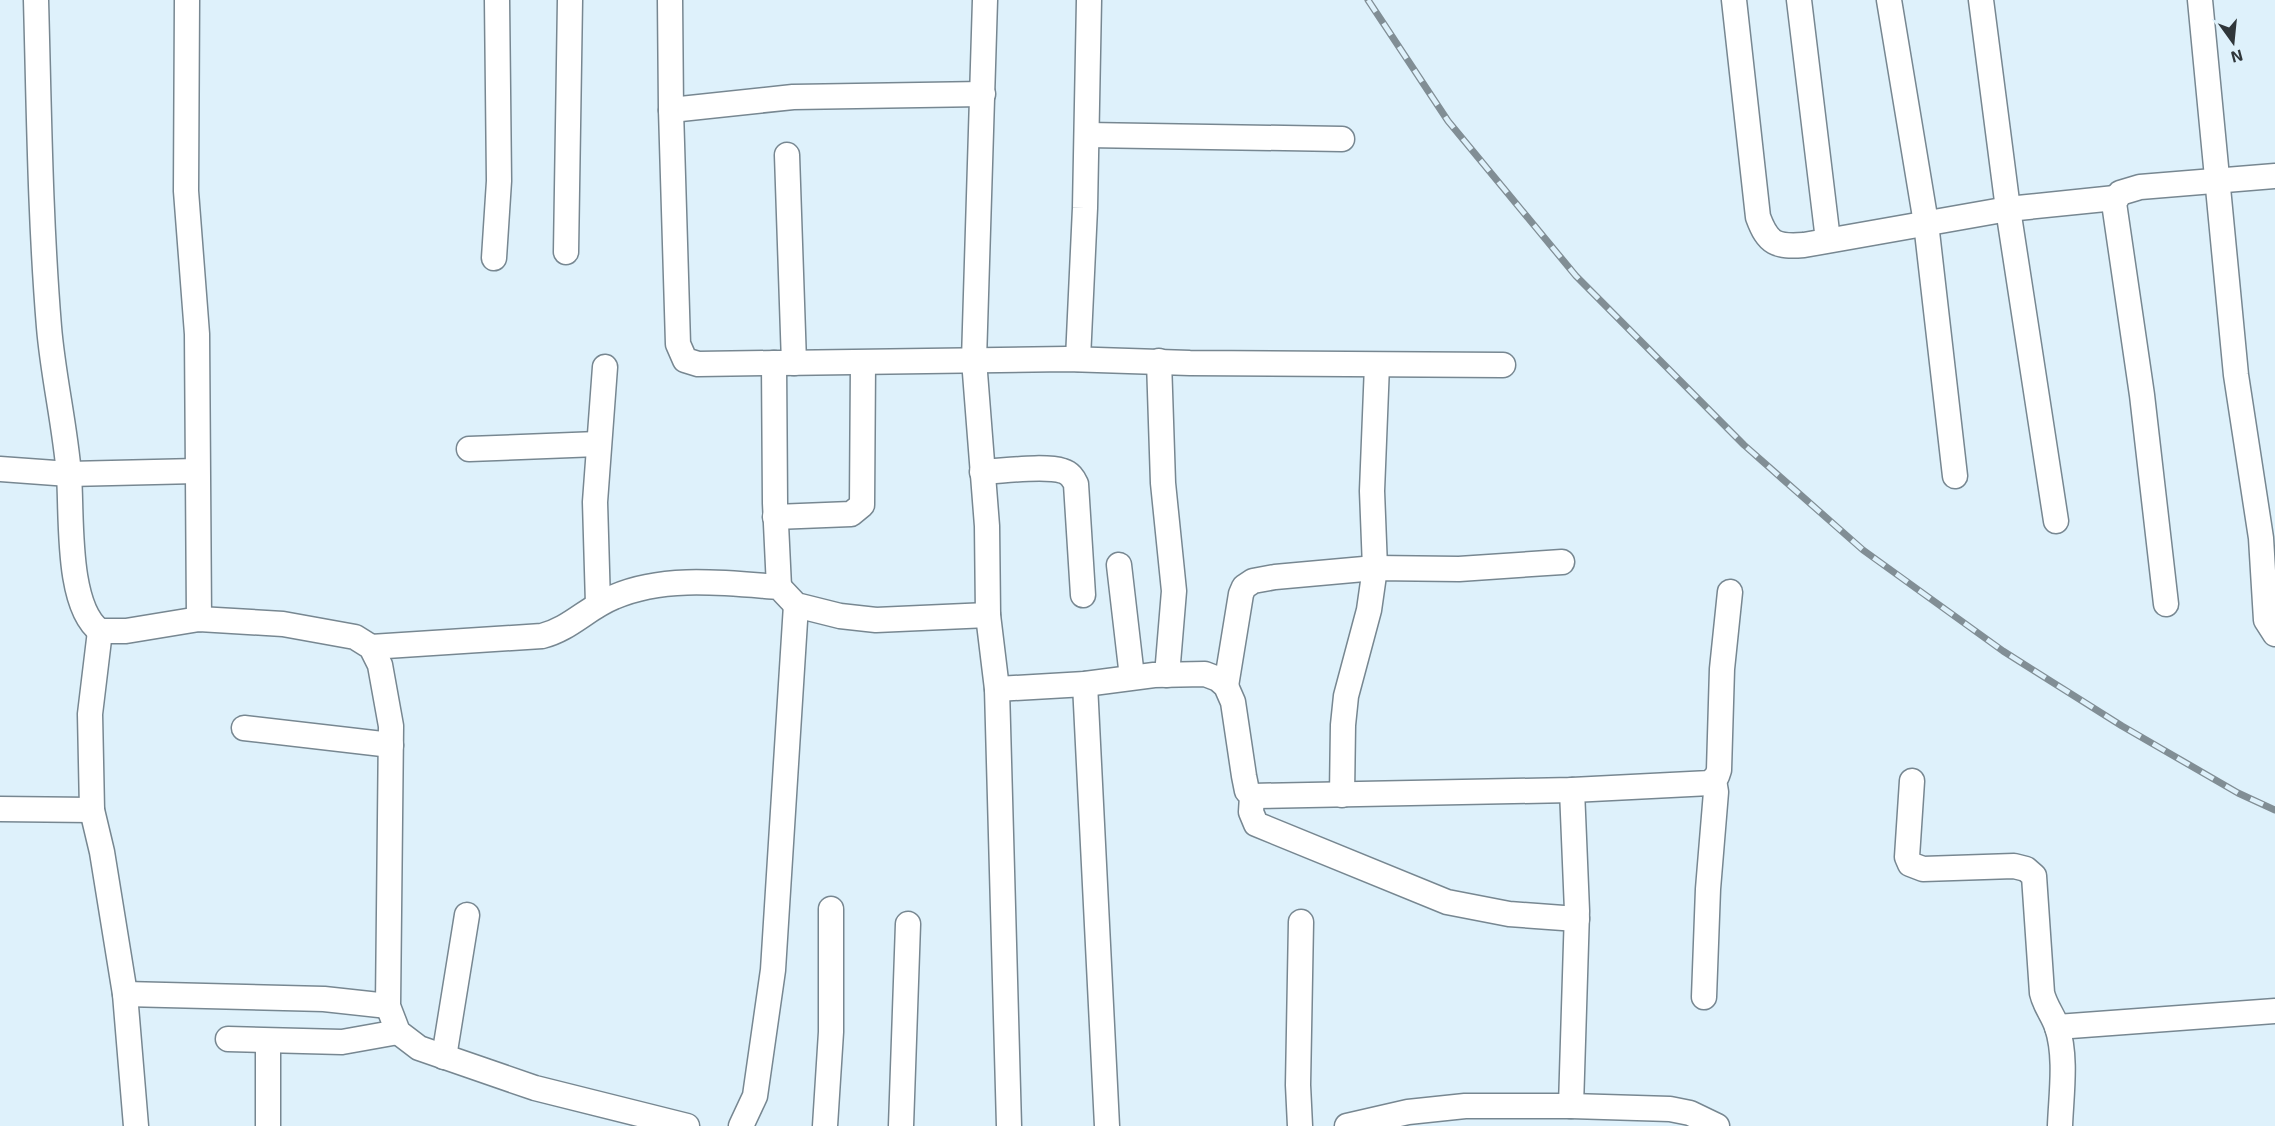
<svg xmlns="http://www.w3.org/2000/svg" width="2275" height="1126" font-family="'Exo 2',sans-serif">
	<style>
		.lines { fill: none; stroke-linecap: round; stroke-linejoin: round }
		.minor-casing { stroke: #778791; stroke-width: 27 }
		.minor { stroke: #fff; stroke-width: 24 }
		.rail-casing { stroke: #818e95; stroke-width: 7 }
		.rail { stroke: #def1fb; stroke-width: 4.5; stroke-dasharray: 14; stroke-linecap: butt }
	</style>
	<rect width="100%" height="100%" fill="#def1fb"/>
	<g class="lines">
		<!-- minor casing -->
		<g class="minor-casing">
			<g id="minor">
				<path d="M36,0c3,109 4,218 13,327 4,49 16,98 20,148 3,40 -3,131 31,156h26l73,-12 84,5 72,13 16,10 9,18 11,61 -3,280 10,26 21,16 116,40 152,38"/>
				<path d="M187,0l-1,191 11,143 2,285"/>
				<path d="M670,0l1,110 7,234 7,16 13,4 369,-5 123,4 313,2"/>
				<path d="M985,0l-11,360 13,166 1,89 9,74 12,437"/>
				<path d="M1734,0l24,217c10,27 18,30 46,28l204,-36 107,-11"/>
				<path d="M1799,0l29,240"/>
				<path d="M1889,0l37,223 29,253"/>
				<path d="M1981,0l27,209 48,312"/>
				<path d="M2200,0l36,375 25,163 5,82 9,14"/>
				<path d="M671,110l122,-13 190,-3"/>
				<path d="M1087,135l255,4"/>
				<path d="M787,155l7,208"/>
				<path d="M566,252l4,-252"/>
				<path d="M494,258l5,-77 -2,-181"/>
				<path d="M1078,359l7,-151 4,-208"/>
				<path d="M1159,361l4,122 11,108 -7,84"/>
				<path d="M774,363l1,140 4,84"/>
				<path d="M469,449l129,-5"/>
				<path d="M0,469l69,5 128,-3"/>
				<path d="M982,472c22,-1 62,-7 81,-1 7,2 10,7 13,13l7,111"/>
				<path d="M775,517l76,-3 11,-9 1,-142"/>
				<path d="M1119,565l13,112"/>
				<path d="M598,604l-3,-102 10,-135"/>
				<path d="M2166,604l-24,-209 -28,-192 6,-10 20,-6 135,-11"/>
				<path d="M100,631l-10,83 2,96 10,42 23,142 11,132"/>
				<path d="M371,647l171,-11c28,-7 45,-28 72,-39 50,-22 112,-14 165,-10l17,18 44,11 36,4 112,-5"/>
				<path d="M1085,684l22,442"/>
				<path d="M1226,686l15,-92 3,-7 9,-6 22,-4 100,-9 84,1 103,-7"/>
				<path d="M997,689l88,-5 69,-9 51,-1 13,5 8,7 7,16 11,74 3,15 5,5 -1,16 5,12 191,78 62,12 68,5"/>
				<path d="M244,728l147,17"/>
				<path d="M1912,781l-5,76 3,7 13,5 91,-3 12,3 8,7 8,117c3,13 11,22 15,34 10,30 4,69 3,99"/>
				<path d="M1342,795l1,-70 3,-29 23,-86 6,-42 -3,-77 5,-126"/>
				<path d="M1252,796l320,-6 138,-7 7,-7 2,-6 3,-101 8,-77"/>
				<path d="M0,809l92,1"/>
				<path d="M125,994l199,5 64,7"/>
				<path d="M1704,997l4,-108 8,-97 -2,-12"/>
				<path d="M2057,1027l218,-16"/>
				<path d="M228,1039l114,3 56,-10"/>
				<path d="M444,1057l23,-142"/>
				<path d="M1571,1106l6,-195 -5,-121"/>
				<path d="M268,1126v-85"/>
				<path d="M741,1126l14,-30 18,-126 23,-365"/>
				<path d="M825,1126l6,-94v-123"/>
				<path d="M901,1126l7,-202"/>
				<path d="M1300,1126l-2,-41 3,-163"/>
				<path d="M1347,1126l61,-14 57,-6h106l99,3 20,4 27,13"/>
			</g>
		</g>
		<!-- minor -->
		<use href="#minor" class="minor"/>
		<!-- rail casing -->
		<g class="rail-casing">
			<path id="rail" d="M1368,0l80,121 128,155 168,169 119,105 140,101 119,75 116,67 37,17"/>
		</g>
		<!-- rail -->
		<use href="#rail" class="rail"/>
	</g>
	<!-- north arrow -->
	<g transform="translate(2233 42) rotate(165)" stroke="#def1fb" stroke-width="4.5" paint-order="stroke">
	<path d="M0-4.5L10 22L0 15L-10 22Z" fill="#2f363a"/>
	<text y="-9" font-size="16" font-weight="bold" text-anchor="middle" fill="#2f363a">N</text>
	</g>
</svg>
